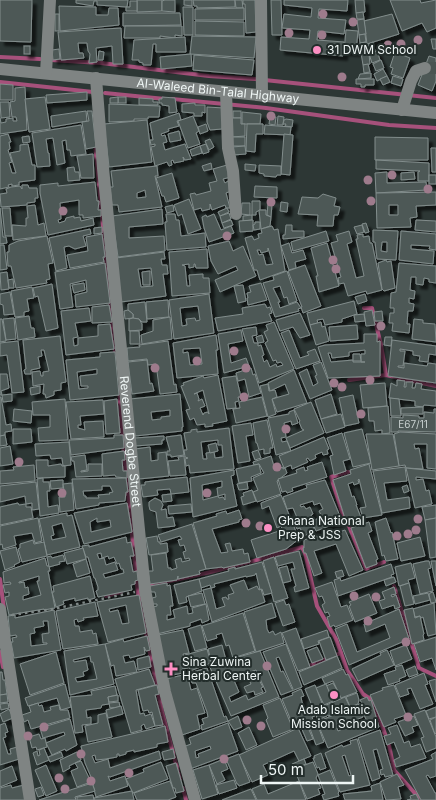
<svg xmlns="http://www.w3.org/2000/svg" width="436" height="800" font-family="Inter,sans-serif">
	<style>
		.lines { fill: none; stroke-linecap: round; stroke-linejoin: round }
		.stream { stroke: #a6517b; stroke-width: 4 }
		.building { fill: #4e5957; stroke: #828d8c; fill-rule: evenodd; filter: url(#shadow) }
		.minor-tunnel { stroke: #4a5452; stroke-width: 12; stroke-dasharray: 12 6; stroke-linecap: butt }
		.path { stroke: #7f8887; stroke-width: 2.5; stroke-dasharray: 2.5 4; stroke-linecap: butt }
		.minor { stroke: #7f8483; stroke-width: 12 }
		.tree { fill: #9e7b8c }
		.poi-dot { fill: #fc8fc3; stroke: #232d2b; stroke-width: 2 }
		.labels { text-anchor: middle; stroke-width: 4; stroke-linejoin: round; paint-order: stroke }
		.number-label { font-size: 10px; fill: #c7cfce }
		.poi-label { font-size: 12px; fill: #eff6f5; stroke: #232d2b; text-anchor: start }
		.street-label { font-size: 12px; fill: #eff6f5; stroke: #232d2b }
	</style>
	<defs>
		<filter id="shadow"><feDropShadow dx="4.5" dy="4.5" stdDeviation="1" flood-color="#0009"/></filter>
	</defs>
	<rect width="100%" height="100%" fill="#2d3735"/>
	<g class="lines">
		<!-- stream -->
		<g class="stream">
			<path d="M0,57l40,2"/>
			<path d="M51,60l50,3 108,13 46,3 181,19"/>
			<path d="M0,82l93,10v1"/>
			<path d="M105,93l60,6"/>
			<path d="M172,99l94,9 123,17 47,3"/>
			<path d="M95,143l20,209"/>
			<path d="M364,308h8l9,37 5,30"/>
			<path d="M349,380l37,-5 50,11"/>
			<path d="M119,387l4,56 15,151 24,118 18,67"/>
			<path d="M348,472l-17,5 14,45 4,4 17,43 18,-7"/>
			<path d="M0,579l4,30"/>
			<path d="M149,585c51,-9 103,-23 153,-38l3,6 12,53 19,33 11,31 16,24 10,7 16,44 5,25 27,30"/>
			<path d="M394,586l25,82 17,8"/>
			<path d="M106,596l15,-4"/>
			<path d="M0,652l3,15"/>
			<path d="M311,665l30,-12"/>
			<path d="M183,788l3,12"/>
		</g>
	</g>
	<!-- building -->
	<g class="building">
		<path d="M0,0h32l-1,42 -31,-1z"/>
		<path d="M76,0h52l-1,7 -30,-2v-4h-3l-1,5 -6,-1 -11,-2z"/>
		<path d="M137,0h25v11l-25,1z"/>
		<path d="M165,0h10v12l-13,-1v-10z"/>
		<path d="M184,0h8v6l-8,-1z"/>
		<path d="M193,0h42v7l-38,1v-2h-3z"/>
		<path d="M235,0h7l1,8h-7z"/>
		<path d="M243,0h12l1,32 -10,1 -1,-29h-2z"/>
		<path d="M271,0h10l1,35h-10z"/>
		<path d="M284,0h64l-1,11 -28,-2 -1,9 28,2 -2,14 -26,-3 -1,9 27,2 -1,14 -63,-6 1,-13 28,2 1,-9 -28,-2 2,-14 27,3 1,-9 -28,-3z"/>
		<path d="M355,0h9l1,12 -9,1z"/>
		<path d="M390,0h30l1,3 15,-3v28l-9,4 -5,-9 -20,8z"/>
		<path d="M130,1h7v10h-11v-4h4z"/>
		<path d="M59,6l37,1v8h12l1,-7h9l1,17 -59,6z"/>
		<path d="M183,7h10v28h-9z"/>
		<path d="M244,8v12h-49v-11z"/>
		<path d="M363,12l1,7h-7l-1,-6z"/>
		<path d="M123,13h57l1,12 -58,1z"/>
		<rect x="55" y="14" width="4" height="17"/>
		<path d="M392,14l7,20 -32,10 -3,-23z"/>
		<path d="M364,19l2,15 -7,1 -2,-15z"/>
		<path d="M195,21l49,1v14l-49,-1z"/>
		<path d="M125,26h57v10l-7,-1v3l-15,-2v2h-36z"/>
		<path d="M121,28l2,36h-10l-1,-18 -16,2 1,14 -8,1 1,-9 -2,-3 -1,-8h-9l1,10h4l1,5 -23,2 -3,-28z"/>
		<path d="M346,30l12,1 -2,21 -12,-1z"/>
		<path d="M365,34l1,8 -6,1 -1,-8z"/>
		<path d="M192,36l64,1 -2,21 -64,-4z"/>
		<path d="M185,37l1,15h-30v-8h-3l-2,21h-8v-2l-4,-1v-2h-7l2,-20z"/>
		<path d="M431,39h5v10h-3z"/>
		<path d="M366,42l1,10 -6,1 -1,-10z"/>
		<path d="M373,42l2,9 -6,2 -1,-9z"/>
		<rect x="24" y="46" width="6" height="8"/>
		<path d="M59,49l1,10 -7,1 -1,-10z"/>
		<path d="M99,51l5,1 -1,8h-5z"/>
		<path d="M377,51l3,9 -8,3 -3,-9z"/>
		<path d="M366,52l1,2h2l1,10 -7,1 -2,-12z"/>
		<path d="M395,52l15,6 -7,20 -12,-4 2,-6 -3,-1z"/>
		<path d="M191,54l1,12 -31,3 -1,-12z"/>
		<path d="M194,55l60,5 -2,15 -59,-5z"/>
		<path d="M429,56l7,2v23l-4,10 -14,-6z"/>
		<path d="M381,60l3,8 -8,3 -3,-7z"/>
		<path d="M368,64l2,8 -6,1 -1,-8z"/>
		<path d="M383,69l4,7 -10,5 -3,-7z"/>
		<path d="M371,73v5l-13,1 2,-5z"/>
		<path d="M387,76l3,6 -7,3 -3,-6z"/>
		<path d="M393,76l10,3 -2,7 -10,-3z"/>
		<path d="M356,79h18v6h-9v2h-4v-3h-5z"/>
		<path d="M0,84l13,1v15h-13z"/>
		<path d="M25,87l2,43 -27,4v-16l1,5 5,-1v-3l7,-1v3h4l-1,-4h-4l-2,-15 5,-1v-13z"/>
		<path d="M87,92v8l-40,3 -1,-8z"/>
		<path d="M45,97l5,32 -21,3 -4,-33z"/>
		<rect x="118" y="97" width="8" height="6"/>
		<path d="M118,97v6h-8v-5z"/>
		<path d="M162,97l13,1 2,14 -8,1v-7l-7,-1v-2h-3v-4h3z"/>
		<path d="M139,98l14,1v3h5v3h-19z"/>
		<path d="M0,102h9l1,15 -9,1z"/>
		<path d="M195,103v2h10v8l-3,-1v4h-8v-3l-12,-1v-8z"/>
		<path d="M109,104l51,2 -1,11h-11v2h-14v2l-25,1z"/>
		<path d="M207,107l17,1 -2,21 -12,1 -3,-8z"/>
		<path d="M86,111l1,10 -35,6 -1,-11z"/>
		<path d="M87,111h5l4,36 -10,2 -4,-27 7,-1z"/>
		<rect x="233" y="111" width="8" height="7"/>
		<path d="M242,112l19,2 -1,10h-18z"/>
		<path d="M179,113l2,7 -4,1 2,5 -11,3 1,2 -8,3 1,2 3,-1 2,7 -4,1 2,7 20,-6 6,15 -6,1 -2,-3 1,4 -10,2 -1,-3 -2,1 1,4 -3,1 -2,-4 -12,4 -4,-19 4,-1v-2l-4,1 -1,-5h3l-3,-17z"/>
		<path d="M193,116l6,15 -3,2 4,11 -12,4 -10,-27z"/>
		<path d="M278,116l6,1 -1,8h-6z"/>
		<path d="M270,117h6l-1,8 -6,-1z"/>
		<path d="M232,118h9v6h4v12l-13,1z"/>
		<path d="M286,119l7,1 -1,7 -7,-1 1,-2h-3l1,-4z"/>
		<path d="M147,120l5,42 -43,5 -5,-43z"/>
		<path d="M206,124l2,7 -8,3 -2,-7z"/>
		<path d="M247,124h16v10h-7l-1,18 -9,-1z"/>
		<path d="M81,125l5,29 -15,2 -1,-6h-3l-1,-10 -4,1 3,22 -8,2 -4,-27 -7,1 2,14h1l1,13 -13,1 -5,-34z"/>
		<path d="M265,125l26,2 -1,8 -26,-1z"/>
		<path d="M179,131l2,9 -11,2 -2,-8z"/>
		<path d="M8,134l3,8h-2l1,7 -2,1 4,12 -3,1 3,10h4l-6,-20 10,-2v-6l8,-1 4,21h3v15l-16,2v3l-7,1v-2l-4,1 1,2 -9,2v-53z"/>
		<path d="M284,134l9,1 -3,40 -9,-1z"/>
		<path d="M29,136l1,6 -7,1 -1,-6z"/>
		<rect x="232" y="137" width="13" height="9"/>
		<path d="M375,137l53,1v22h-53z"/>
		<path d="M210,139l4,8 -5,3 -4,-9z"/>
		<path d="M206,144l3,8 -6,2 -3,-8z"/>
		<path d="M200,146l2,7 -10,3 -2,-6z"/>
		<path d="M245,146l1,8 -13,1 -1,-8z"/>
		<path d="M431,148h5v24h-4z"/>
		<path d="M93,154l1,24h-13l-4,-22z"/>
		<path d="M376,160l53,3v18h-11v-9l2,-1 -44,-2z"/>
		<path d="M211,163l1,6 -8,2 -2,-5z"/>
		<path d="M245,164l11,1 -1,6 -10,-1z"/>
		<path d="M227,165l4,12 -8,2 2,4 3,-2 3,10 -5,2 4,15h-4l-1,-3 -13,5 -2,-6v5l-8,2 -1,-3 -7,2 -4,-16 5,-1 1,2 15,-4 -2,-8 8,-2 -4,-12z"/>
		<path d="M259,165l22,1v9h-4l-1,2 -12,-1v-2l-5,-1z"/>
		<path d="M157,166l1,10h-3l7,31 -43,5 -1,-7h-6l-2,-18h3l-2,-16zM145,190l1,7 -9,1v-5z"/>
		<path d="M74,167l1,5h4l1,8 -12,1 -1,-13z"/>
		<path d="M387,172v11l39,-1 1,8 -51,3 -1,-20z"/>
		<path d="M414,172l1,7 -14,1v-7z"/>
		<path d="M172,173l7,25 -13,4 -2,-6h-2l-6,-18z"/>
		<rect x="429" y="175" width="7" height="9"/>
		<path d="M95,182l2,19h2l-1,9h3v6l-18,2v-3h-4v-15l-19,3 1,16 -3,1 1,3 6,-2 1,-3 8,-2v2l6,-1 1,4 12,-3 1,7 -46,10 -8,-42v-8l18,-2v3z"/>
		<path d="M22,185h6l1,3h8l1,10h-3v4l-8,1v2l-26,2 -1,-13 7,-1 -1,-4 5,-2 9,-1 2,3z"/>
		<path d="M255,186l22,1v11l-23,-1z"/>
		<path d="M436,192v13l-20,1 1,11 -7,1 1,9 -34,1 -1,-35zM389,205h9v10h-9z"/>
		<path d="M323,194l13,4 -2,8 6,1 -2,8h-4l-1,11h-16l1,-11 -20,-1 4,-17 16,1z"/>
		<path d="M189,199l12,30 -13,5 -6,-20 -4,2 -4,-11z"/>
		<path d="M252,201h8v9l-4,2v3h-4z"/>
		<path d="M281,202l7,1 -1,9 -7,-1z"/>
		<path d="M242,203h8v12l-9,-1z"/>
		<path d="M268,203l4,1 -1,13 -4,-2z"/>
		<path d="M35,205l3,20 6,-2 2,13 -33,4 -1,-15 14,1v-8h2l-1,-12z"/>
		<path d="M173,205l1,6 -7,2 -2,-6z"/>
		<path d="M0,208l3,29h3l1,6 -7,1z"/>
		<path d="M2,208h8l2,28h-7z"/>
		<path d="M227,208l2,4 -9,4 -2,-4z"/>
		<path d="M162,209l1,15 -34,3v11l35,-2 1,15 -47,6 -6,-41z"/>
		<path d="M259,210h7v5l5,2 -1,9 -9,3z"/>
		<path d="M229,213l2,6 -9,4 -2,-7z"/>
		<path d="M166,214h9l1,6h3l2,16 24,-3 1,14 -39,3 -2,-28h2z"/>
		<path d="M214,214l7,16 10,-4 3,7 -25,9 -5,-14 -2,-11 4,-2 1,2z"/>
		<path d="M252,215v5l-9,1v-5z"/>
		<path d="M231,220l2,5 -9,3 -2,-5z"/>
		<path d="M253,220v11l-13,1 -1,-11z"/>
		<path d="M416,220l20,1v11l-21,-2z"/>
		<path d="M255,222h5v7l-6,1 -1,-5 2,-1z"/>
		<path d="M366,223l3,9 -4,1 -3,-9z"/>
		<path d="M286,225h6v6h12v6l-21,2v-4h2z"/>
		<path d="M362,225l2,7 -7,2 -3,-7z"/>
		<path d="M272,226l2,4 4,-1 7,42 -25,9 -3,-10h-3l-9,-32 7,-2 2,4 5,-2 -1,-4 4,-1 -1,-4zM268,248l5,16 -7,1 -3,-11 -4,1 -2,-5h3l1,3 7,-2z"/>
		<path d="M102,227v6l-8,1v-6z"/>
		<path d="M90,229l1,5 -8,2 3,10 -11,3 -6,-3 -5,1 3,21 -11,3 -7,-33z"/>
		<path d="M373,230l25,1 -2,29 -19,-1 -2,-17h-2zM382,242h5v10l-6,-1z"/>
		<path d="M326,231l3,10 -36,10 -2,-9z"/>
		<path d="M349,231l3,11 -5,2 9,34 8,-2 -8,-37h2l-1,-4 6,-1v3l6,-1 1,7h2l10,47 -15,4 -1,-3 -18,5 -4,-13 -5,1 -1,-6 3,-1 -10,-34 7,-2 -2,-6z"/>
		<path d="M401,231l35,3v16l-7,-1 1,-3 -19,-1v4l23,2 -1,13 -34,-4z"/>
		<path d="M102,234l3,23h-2l1,5 -34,6 -3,-13 21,-4 -2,-14z"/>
		<path d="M47,236l6,27 -5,1 2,15 -4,1 1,3 -31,5 -5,-22h-3l-1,-14h2v-7l9,-4z"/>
		<path d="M229,241l4,10 10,-5 13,30 -36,16 -5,-12 23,-10 -2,-4 -18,8 -7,-13 -3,-15z"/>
		<path d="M289,243l3,10 11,-3 3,9 -11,3 1,6 -7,2 -8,-24z"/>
		<path d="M327,243l12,43 -20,6 -3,-16h2l-7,-28z"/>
		<path d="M0,245h4l3,24 -7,1z"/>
		<path d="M207,249l1,19h-12l-1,-4h-1v3l-5,1v-4l-7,1 3,1 2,20h3l-1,-11 14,-1v4h6l1,15 -38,3 -3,-44z"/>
		<path d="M164,252l1,7h-4l1,6h5l1,9h-5l3,22 -45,6 -5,-44zM151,268l2,18 -12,1 -3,-18z"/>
		<path d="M386,260l1,2 4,-1 4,27 -11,3 -2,-2 -4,-26z"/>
		<path d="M105,263l5,40 -34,4 -1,-12 12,-3 -1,-12 -16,4 3,23 -13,2 -5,-37z"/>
		<path d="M399,263l37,3v17l-7,-1v-3l-5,-1 -1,7 -7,-1v-7h-5l-1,13 5,1 -1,8 -5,-1v5l5,1 -1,7h-5l-1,13h3l-1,9 -17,-2 1,-8h-4l1,-10h4v-5h-4l1,-15 5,-1z"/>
		<path d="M305,265l16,41 -18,7 -2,-6h1l-14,-36z"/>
		<path d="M150,271v14h-7l-1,-13z"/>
		<path d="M287,271l10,30 -8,3 -2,-7 -3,1 -4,-12 -7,2 7,14h-2l2,6 17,-6 4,6 -3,1 1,2 -24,6 -12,-34 11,-3 -1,-4z"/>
		<path d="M7,272l2,17 -8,1 -1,-17z"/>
		<path d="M13,279l1,9h-5l-1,-8z"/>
		<path d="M84,283l1,7 -11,3 -2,-8z"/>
		<path d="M261,283l6,17 -19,5 -1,-7h1l-1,-5 4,-1 -2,-6z"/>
		<path d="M52,284l6,44 -12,3 -8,-35 -3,1 -2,-9z"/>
		<path d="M243,285l3,16 -8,2 -4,-17z"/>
		<path d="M32,287l2,11 -7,1 2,12 -5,1v4l-9,1 -4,-26z"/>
		<path d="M10,292l4,22 -10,1 -1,-10 -3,-1v-10z"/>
		<path d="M209,294l5,39 -40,6 -5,-39zM198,306l2,14 -4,1 -1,-3 -9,1 1,6 -5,1 -2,-18z"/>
		<path d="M365,294l2,7 -9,3 -3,-7z"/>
		<path d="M168,300l1,17 -22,2 -1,-17z"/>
		<path d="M354,301l3,13 -15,5v3l-17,3 -2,-6 -6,1 1,3 -8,2 -3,-12z"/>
		<path d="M145,302l2,20h-5l-3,-3h-6v-5l-5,-4v-6z"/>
		<path d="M265,304l2,4 3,-1 2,6 -3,1 3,7 -54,10 -3,-13 28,-4 -1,-6z"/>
		<path d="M109,305l3,17 -20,1v-16z"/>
		<path d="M89,308l2,13 -16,2 3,14 -5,1 1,8 4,-1v-7l20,-2v-11l12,-1 4,25 -48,6 -5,-44z"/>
		<path d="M128,310l5,4v4l-8,1 -1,-8z"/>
		<path d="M372,310l3,15 -9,1 -2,-14z"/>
		<path d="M382,311l1,10h-8l-1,-9z"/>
		<path d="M300,313l10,22 -10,3 -7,-11 -13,4 -4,-11z"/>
		<path d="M364,314l1,7 -10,1 -1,-7z"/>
		<path d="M29,316l2,12h3l1,9 -17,3 -3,-22z"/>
		<path d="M170,317l2,22 -30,5 -1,-9 12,-4v-11z"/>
		<path d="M14,318l2,21 -10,1 -3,-21z"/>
		<path d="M133,318l6,1 3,5v6l-13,1v-12z"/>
		<path d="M0,319h2l4,22 -6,1z"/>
		<path d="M414,319l9,1v3l12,1 1,18 -24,-3z"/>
		<path d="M274,322l20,47 -35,14 -17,-54 14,-2 1,8 -5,1 2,7h4v3l3,-1 3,10 -2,1 2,6 3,-2 3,7 6,-3 1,3 6,-2 -2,-3 -4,1 -1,-3 -3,1 -8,-18 3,-2 -4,-9 4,-2 -2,-5z"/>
		<path d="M321,322l1,5 3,-1 4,15 -13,4 -6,-20z"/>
		<path d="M357,325l1,14 -28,2 -1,-14z"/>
		<path d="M241,330l2,11 -15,3 3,19 15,-5 3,8 -25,7 -6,-39z"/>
		<path d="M289,330l11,28 9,-3 -2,-3 8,-3 5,12 -24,8 -15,-36z"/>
		<path d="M130,331h9l1,13h-10z"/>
		<path d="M364,334h13v8l3,-1v35l-52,2 -10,-31 7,-2 39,-2zM365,350v4h-4v8h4h-12v-2l-22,2 -3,-9h3l1,5 17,-2v-4z"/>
		<path d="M216,335l2,15h-2l2,24 -41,4 -4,-35zM200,348l2,16 -12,1 -2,-13 -5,1v-4z"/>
		<path d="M262,335l2,7 -6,1 -2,-6z"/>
		<path d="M60,336l6,46 -5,1v7l-7,1v4l-8,3 -1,-4h-2l1,-10 -11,2 -1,-14 8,-1 1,5h2v-4l6,-1 -5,-21h-3l1,6 -4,1 2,11 -9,2v4h-6l-1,-4 2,-1 -3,-29z"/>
		<path d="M385,337h7l-1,9 -7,-1z"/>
		<path d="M392,340l44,6v9l-7,-1 -1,8 -9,-1 1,-5 -7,-1v-4l-13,-2v2h5l-2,15h-5v1l6,1v-5l23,3 1,-3 8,1v19l-48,-7z"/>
		<path d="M18,341l6,51 -12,1 -5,-38 -7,1v-13z"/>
		<path d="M168,341l6,44 2,-1 1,8 -17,2 -4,-30 -8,1 -1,-6 -19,2 -1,-13 13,-1 -1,-2z"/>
		<path d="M115,352l4,43 -49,5 -4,-40 34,-3v-4zM97,369v5l-17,2 1,10h7v2l-9,1 -2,-17z"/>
		<path d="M353,354h7l1,7h-8z"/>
		<path d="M147,360l3,24 2,-1 2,8 -22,3 -4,-32z"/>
		<path d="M321,362l11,28 -22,9 -11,-26 8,-4 6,17 5,-3 -3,-7 2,-1 -4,-10z"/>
		<path d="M251,368l2,7 2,-1 6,19 -12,4 -4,-18 -7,2 -2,-8z"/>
		<path d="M294,370l13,33 -30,9 -5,-13 17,-5 -4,-10 -15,7 -2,-8z"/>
		<path d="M0,374h7l2,14 -8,3 1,4h-2z"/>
		<path d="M218,375l9,46 -15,3 1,2 -8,1v-3l-8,1 -3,-7 -4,2 -4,-10 4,-1 -9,-23 3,-1 -1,-2 20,-7 1,2zM203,390l6,24 -1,-2 -4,1 -1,2 -3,-7 5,-2 -3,-7 -4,2 1,-2 -2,-6 -3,1z"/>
		<path d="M236,376l5,21h-3l1,4 -4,1 1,6 -9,1 -5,-31z"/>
		<path d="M397,380l8,1 -1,6h2v-5h7l-1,6h3l1,-5 6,1 -1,5 15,2v15l-12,-1 -1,2 -8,-1v-5l-26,-3 2,-15 6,3z"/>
		<path d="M385,383l2,23 -24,2 -3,-23z"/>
		<path d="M268,384l1,7 6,-1 2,7 -5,2 4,15 -8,3 -8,-31z"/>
		<path d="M40,386v7l-9,2 -1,-7z"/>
		<path d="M12,394v7l-9,1 -1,-7z"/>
		<path d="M180,394l3,33h-1v4l-47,5 -5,-37zM170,410v6l-9,1v2l-9,1 -1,-8z"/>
		<path d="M331,394l6,20 -16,5 -6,-19z"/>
		<path d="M353,395l6,28 -14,3 -6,-28z"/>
		<path d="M0,397h1l5,28 5,-1 1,7 -7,1v3l-5,1z"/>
		<path d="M262,397l5,19 -31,7 -3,-14 7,-1 -1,-6z"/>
		<path d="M390,398l9,1 2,17h-10z"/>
		<path d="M65,399l3,41 -29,1 -1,-13 12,-1v-12h-17l-1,-13z"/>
		<path d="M117,399l3,34 -14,1 -2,-33z"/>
		<path d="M103,400l1,14 -24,2 1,9h-3v3l7,2 -1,-8 19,-1 1,16 -33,2 -5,-37z"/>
		<path d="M311,402l13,31 -34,15 -4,-10 18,-8 -2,-1 -3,-7 1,-1 -6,-12z"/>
		<path d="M388,406l2,27 -8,1v-4l-7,1 -1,-10h-5l-1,-13z"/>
		<path d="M423,407v7h-22v-6z"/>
		<path d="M14,409l18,2 -1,12 -18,-2z"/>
		<path d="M434,409h2v23l-38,-1v1h-7v-15l12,1v-3l16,1v2h5v-6l10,1z"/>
		<path d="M294,410l4,13 -6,2 -1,-4 -7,2 2,14 -5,1 1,4 5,-1 4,10 -15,4 -8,-37 21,-4v-2z"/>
		<path d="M341,414l4,13 -19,6 -5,-14z"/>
		<path d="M267,420l6,28h-3v5l-6,1v-5l-5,1 -2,-7h-1l-3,-20z"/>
		<path d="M251,423l2,12 -7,1 4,25 -12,2 -6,-37z"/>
		<path d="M229,428l5,41 -44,4 -1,-8 -3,1 -1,-7 3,-1 -3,-1 -1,-7h3l-3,-17 7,-1v-2l6,-1v3zM218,440v5h4l1,12 -8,1 -1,-6 -8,1 1,6h-4l-2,-17z"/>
		<path d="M13,429h18l1,13 -19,2z"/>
		<path d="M362,429l9,34 -18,4 -9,-34z"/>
		<path d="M400,432l36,2v35l-9,-1v-24h-13l1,5 4,-1 4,21 -17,-1 -1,-3 -6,1 -5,-32z"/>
		<path d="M342,433l8,26 -7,2 3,10 -12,4 -4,-19 3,-1 -6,-17z"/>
		<path d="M366,434h27l6,32 -27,4z"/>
		<path d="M5,435l2,10 -7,1v-10z"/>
		<path d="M114,435h9l1,13 -53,7 -2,-15 45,-2z"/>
		<path d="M181,435l3,20 -13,2v-2h-4v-4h3l-4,-14z"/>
		<path d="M164,436v4h-2v4l-27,2v-8z"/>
		<path d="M324,437l5,12 -2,1 1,4 -5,1 -1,-3 -7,3 1,3 -6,3 -2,-3 -2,1 2,3 -16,7 -1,-4 -7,3 -5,-12z"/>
		<path d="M69,442l2,23 -8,1 -1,-8 -11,1 -1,-4 -14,1 -1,-12z"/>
		<path d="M216,443l2,8 -8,2 -2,-8z"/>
		<path d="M10,446l3,18 -13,2v-18z"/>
		<path d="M150,447l1,14 7,-1v-7l8,-1 3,24 -30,3 -4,-30z"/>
		<path d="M258,450l3,8 -6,2 -3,-8z"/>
		<path d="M124,451l1,9h-3l1,11h4v7l-11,-1 -1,-2 -12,1 -1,-22z"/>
		<path d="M85,455l2,15 -6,1v1l7,-1v-7h14v12l-26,1 -2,-16h-2l-1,-4z"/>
		<path d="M184,456l2,19 -16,1 -2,-15 11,-1 -1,-3z"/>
		<path d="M271,456l4,14 8,-3v2l2,-1 2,5 -10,8 4,13 -24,8 -4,-10 5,-2 -5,-12 11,-5 -5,-9 -5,1 -1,-3z"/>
		<path d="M36,460h12v6l13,-2 1,2h3v11l-28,1z"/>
		<path d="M322,462l5,15 -35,11 1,3 -6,2 -1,-2 -4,1 -4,-13 19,-6 -1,-3 8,-3 1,4 3,-1 -1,-3z"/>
		<path d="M259,464l2,9 -10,4 1,4 -13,2 -3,-14z"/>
		<path d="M369,464l13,51 -19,3 -3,-10 6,-1 -7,-28 -1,1 1,3 -5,2 -1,-3 -5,2 4,13 2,-1 3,9h-1l6,15 -15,5 -14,-45 18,-6 -1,-4z"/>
		<path d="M34,465l1,16 -35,3v-13l14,-1 -1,-3z"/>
		<path d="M405,467l2,14 -23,2 3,17 22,-3 1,11 -28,5 -9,-42z"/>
		<path d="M406,468l30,3v8l-20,-2v3l7,-1 3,12 3,-1 3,14 -17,4z"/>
		<path d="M234,470v5l-3,1 6,30 -44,11 -3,-39zM222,481v6l-5,1 1,8 7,-2v6l-2,-3 -4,1 -1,-2 -15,4 -1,-15z"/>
		<path d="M187,477l2,15 -18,2 -1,-5 -13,1 1,5 -15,2 -2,-12h4v-3z"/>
		<path d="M43,478v4h6l1,9h-3l1,16 10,-2 1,8 -19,3 -3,-37z"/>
		<path d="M126,478l2,14h-2l-1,9 -26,2v2l-23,4 -4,-30zM102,486h8l3,6 -4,1 1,1 -12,1 1,3h-13v-2h-2l-1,-5 19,-1z"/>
		<path d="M63,480v8l-12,1 -1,-8z"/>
		<path d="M325,480l17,41 -26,10 -4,-9 8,-5 1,1 2,-1 1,2 2,-1v-2l-4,1 -3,-6 4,-2 -3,-6 -6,2 -1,-4 -13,4 1,2 3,-1 2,3 4,-2 3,7 -2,1 3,14 -5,1 1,3 -6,3 -4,-8 -3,1 -3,-7 4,-2 -5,-12 -6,1 -4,-12 24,-9 -1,-3z"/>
		<path d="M36,482l3,27 -7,1v-7l-6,1 -1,-8 -25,6v-16z"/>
		<path d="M247,482l1,7 -9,1 -2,-6z"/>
		<path d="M72,483l2,27 -14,2 -1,-15h6l-2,-13z"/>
		<path d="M407,485l2,6 -5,2 -2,-6z"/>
		<path d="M252,490l4,11 -13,4 -2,-8 3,-1 -1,-3z"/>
		<path d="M171,494l1,7 -9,1 -1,-7z"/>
		<path d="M281,495l18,44 -13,10 -29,9 -6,-18 28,-9 1,2 3,-1 -2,-6 -4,2 -8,-22 -7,3 -1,-6z"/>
		<path d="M155,498l6,3 2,4 -2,5 5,-1 1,9 6,-1 2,9 -17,2 -2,-16 -6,-2 -1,-4v-4z"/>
		<path d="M18,503l1,2 7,-1v3h5l2,11 -33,7v-18z"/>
		<path d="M127,503l5,29 -48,12 -10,-31zM97,518v4l13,-2 1,7 -20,5 -1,-10z"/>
		<path d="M191,504l1,8 -23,2 -1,-8z"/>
		<path d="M436,505v13l-11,2 -3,-13z"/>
		<path d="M239,510l3,9 -3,1v2l-27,7 9,24 7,-1 -3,-8 5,-1 2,8 11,-2 1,5 4,-1 2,9 -27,6 -1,-1 -16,2 -13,-46 24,-7 -1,-2 10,-3 1,3z"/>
		<path d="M67,513v3l5,-1 8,32 -33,8 -8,-36zM62,523l4,14 -14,3 -1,-4 3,-1 -2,-9z"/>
		<path d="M38,518l4,23 -7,2 -3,-10 -18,3 2,9 -13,4 -1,-5 -2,1v-19z"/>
		<path d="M386,518l5,15 1,-1 6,27 -12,2 -2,-6 -2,1 -7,-34z"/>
		<path d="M436,518v39l-6,1 -5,-38z"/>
		<path d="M369,522l3,9 -4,2 10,26 -2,1 1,4 -11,4 -15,-40z"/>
		<path d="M192,524l14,45 -7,2 1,3 -22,5v-3l-1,4 -27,4 -2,-13h5l-2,-16 15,-2 2,15h3v2l6,-2 -2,-8 6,-2 1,4 8,-2 -1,-2 -4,1 -2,-7 3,-1 -2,-6 -4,1 -2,-6 4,-1 -2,-3 -19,6 -3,-7z"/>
		<path d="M345,530l18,40 -14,6 -13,-32 -22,7 8,22 -8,3 -8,-23h-2l-1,-5h1v-8l13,-4 2,3z"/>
		<path d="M157,536l1,6h2v2l7,-1 1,9 -19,3 -3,-17z"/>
		<path d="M126,537l1,6 4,-1 3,14h-4l3,16 4,-1 1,9 -3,1v3l-4,1 1,5 -34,7 -2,-6 2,-1v-3l-3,-9h-1l-6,-21h-2l-4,-11 7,-1v2zM101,553l1,5 6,-2 1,3 5,-2 3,7 2,-1 2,6h2l1,4 -19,5 -2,-4 15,-4 -3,-8 -9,3 -2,-7 -5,1 -2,-5z"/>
		<path d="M420,537l5,19 -24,5 -4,-18z"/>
		<path d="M33,540l1,4 10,-2 3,14 -25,6 -4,-13 2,-1v-4z"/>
		<path d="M16,547l4,15 -6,3 1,1 -10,4 -5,-19z"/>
		<path d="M83,548l3,11 -19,5 -3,-11z"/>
		<path d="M299,551l10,37 -14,4 -1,-5 2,-1 -5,-17h4l-2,-7 -15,4 -3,-9z"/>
		<path d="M63,555l2,6 -6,1 1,2 -11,3 -2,-10 4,-1 1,2z"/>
		<path d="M274,557l14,41 -14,4 -11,-41z"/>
		<path d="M45,558l2,8h2l1,5h-2l7,37 -11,2v-1l-35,6 -4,-18 4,-1v-4l-4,1 -2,-8 8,-1 -1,-2 -6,1 -1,-11zM39,576v5h-2l4,14 -18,5v-4l6,-2 -1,-7 -3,1 -1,-6 -5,1v-1z"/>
		<path d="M86,559l4,14 -13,4 -4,-13z"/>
		<path d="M426,561h3l2,7 -3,1 5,22 -13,3 -7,-30z"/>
		<path d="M431,561h5v25z"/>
		<path d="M262,562l10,31 -8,2 -2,-6 -2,1 -4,-17 -1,2 -9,2v-1l-32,8 1,3 -4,1 -1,-3 -9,3 -2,-9 30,-8 -1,-2 7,-2v2z"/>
		<path d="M411,563l4,15 -7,2 1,3 -10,3 -4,-19z"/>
		<path d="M391,564l3,10 -3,1 1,2 -54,19 -4,-16 6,-2 1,3z"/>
		<path d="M287,566l4,15 -8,2 -4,-15z"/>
		<path d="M342,570l2,6 -7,2 -2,-6z"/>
		<path d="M90,576l5,22 -7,2v-2l-13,3v-3l-12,3 1,3 -8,3 -4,-15h2l-1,-6z"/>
		<path d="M394,577l2,5 -10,4 -2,-6z"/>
		<path d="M199,579l3,12 -16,6 1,5 -8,2 -5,-19z"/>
		<path d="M244,580l4,10 9,-4 2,4 2,-1 4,13 -53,20 -9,-32 8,-2 5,21 9,-3 -3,-8 4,-1 1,2h2l-1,-4 6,-2 -4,-8z"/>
		<path d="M332,582l9,25 6,-2 6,15 -18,7 -1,-2 -4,2 -3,-10 3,-1 -2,-4 -3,1 -3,-8 3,-2 -3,-7 -3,1 -4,-9z"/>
		<path d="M167,583v3l3,-1 3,21h-3l1,9h-4v5l8,-2 -2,-8 14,-4 1,8 5,-1 -1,-5 14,-4 3,16 -7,3 -1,-4 -11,4v3l-33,8 -4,-27 4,-1v-2h-4l-1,-6 4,-1 -1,-5h-4l-1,-6z"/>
		<path d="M409,583l5,21 -9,2 -5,-20z"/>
		<path d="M394,587l2,7 -5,1 1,2 4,-2 4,12 -5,2 -1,-4 -12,4 -3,-8 6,-2 -3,-7z"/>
		<path d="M433,592l3,10 -5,1 -2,-8 1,-2z"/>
		<path d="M202,593l3,11 -14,3 -3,-11z"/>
		<path d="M428,593l2,7 -15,4 -2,-8z"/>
		<path d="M369,594l8,19 -22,9 -6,-16 2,-1 -2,-3z"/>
		<path d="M139,595l7,38 -38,9 -11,-40zM126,605l3,18 -7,1 -4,-14 -8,2 -1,-3z"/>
		<path d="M284,600l2,5 3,-1 6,18 -12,4 -8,-23z"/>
		<path d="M95,602l3,14 -15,2 1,2 -6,2 -1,-3 -3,1 1,6h4l1,6 12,-2 1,4 3,-1 2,11 -35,5 -7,-38z"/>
		<path d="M272,603l4,14 -10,3 1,9 2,4 4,-2 2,4 6,-3 3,11 -28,9 -12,-40z"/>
		<path d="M434,603l2,31 -8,2 -5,-19 -2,1 -1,-2 -5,1 -2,-8z"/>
		<path d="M413,608l2,10 5,-2 4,18 -1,1 1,5 -12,4 -8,-34z"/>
		<path d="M399,609l10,30 -60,26 -14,-36 12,-5 10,28 33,-14 -5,-14 -19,8 -2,-8z"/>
		<path d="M54,610l7,40 -47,8 -3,-16h2l-1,-4 5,-1 -1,-2 -6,1 -2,-20 7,-1v3zM43,621h5l1,12 -7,1 1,9h4v1l-16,2 -1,-12 5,-1 -1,-5 10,-2z"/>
		<path d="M243,613l12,38 -22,7 -4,-13 -3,1 -4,-13 -6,2 1,3 -10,3 -5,-15z"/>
		<path d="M201,625l6,23 -12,3 -7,-22z"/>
		<path d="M296,628l14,39 -12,4 -16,-38z"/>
		<path d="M183,630l6,23 -6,1 5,14 -6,1 1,4 -16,3 -9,-41z"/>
		<path d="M327,630l2,7 -11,4 1,3 -15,5 -3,-10z"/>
		<path d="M147,636l3,14 -4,1 -2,-4 1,7 -15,4 -1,-3 -6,1 2,7 9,-2 3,11 -21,4 -2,-11 -3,1 -6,-22 18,-5 1,3z"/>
		<path d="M330,637l7,19 -11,4 -7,-19z"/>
		<path d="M436,637v33l-4,-12 -12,4 -6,-18z"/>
		<path d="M105,644l9,40 -44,11 -6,-44zM90,656l1,6h2l4,17 -20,3 -2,-4 9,-2 -1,-4 5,-2 -2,-10 -12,2 -1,-2z"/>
		<path d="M286,644l16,43 -21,8 -18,-43zM279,657l14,32h-1l-9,-18 -2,1 -5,-14z"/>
		<path d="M222,645l4,15 -14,4 -4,-15z"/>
		<path d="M406,645l6,14 -17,7 -5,-15z"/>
		<path d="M317,647l6,12 -11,4 -5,-12z"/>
		<path d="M207,649l4,14 -21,8 -5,-16z"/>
		<path d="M387,650l7,15 -36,16 -6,-12 29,-14 -1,-2z"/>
		<path d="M260,651l19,46 -48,19 -22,-51zM256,670l10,22 -18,8 -2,-5 -15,7 -2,-5 10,-5 -6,-14z"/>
		<path d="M56,652l8,31 -34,12 -10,-31z"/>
		<path d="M149,656l2,11 -13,3 -1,-11z"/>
		<path d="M337,656l5,12 -38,17 -5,-13z"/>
		<path d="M402,665l4,11 -7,3 1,2 -12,4 -4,-11 12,-4 -1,-3z"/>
		<path d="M415,666l3,8 -9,3 -3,-7z"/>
		<path d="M207,668l17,49 2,-1 2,5 -26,9 -1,-5 3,-1 -2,-5 6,-2 -1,-5 -11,-29h-4l-3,-10z"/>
		<path d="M149,669l6,16 -19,5 4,24 4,-1 1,3 6,-2 4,12 -9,3 -2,-5 -3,2 1,4 -11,3 -16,-54z"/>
		<path d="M343,669l3,6 2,-1 9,18 -16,6 -8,-17 -8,3 -3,-6z"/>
		<path d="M254,671l9,16 -2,1 2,4 -8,3 -1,-4 -7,2 -3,-6 7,-3 -5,-10z"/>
		<path d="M0,672h2l1,8h2l2,14 -7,1z"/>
		<path d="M424,673l4,11 -3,1 8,19 -13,5 -9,-21 -4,1 2,5 -9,3 -5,-12z"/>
		<path d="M187,674l4,16 6,-2 8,25 -8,2 3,14 -18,6 -16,-56z"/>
		<path d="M436,679v23l-7,-21z"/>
		<path d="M333,683l4,7 -7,3 -4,-7z"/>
		<path d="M65,684l6,23 -10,3 -4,-12 -29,8 -3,-8z"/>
		<path d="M326,684l7,17 -9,4 -8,-17z"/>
		<path d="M157,685l2,9 -4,1 8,30 -8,1 -3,-14 -3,1 -1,-3 -5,1 -5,-21z"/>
		<path d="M315,685l12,31 -9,4 -13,-31z"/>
		<path d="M394,685l12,30 -12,4 2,3 -12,5 -14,-32 13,-5 -1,-2z"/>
		<path d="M115,686l2,9 -9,2 1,7 -7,1 -1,3 -15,2 1,8 4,-1v7l-9,1 1,7 -8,1 -5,-36 22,-2 -1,-4z"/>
		<path d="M301,689l3,7 -3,1 1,5 5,13 7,-3 1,4 -3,1 1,3 -19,8 -12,-29 11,-4 -1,-2z"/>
		<path d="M357,693l2,7 -1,4 -8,3 -4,-10z"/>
		<path d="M7,694l1,8 -8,1v-8z"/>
		<path d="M118,695v6l-9,1 -1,-5z"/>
		<path d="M345,697l5,10 -22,9 -4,-10z"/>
		<path d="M367,697l2,4 2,-1 8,27 -51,21 -11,-26 45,-19 -2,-3zM362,713h1l3,6 -28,12 -1,-3 26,-11z"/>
		<path d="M280,698l13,31 -20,8 -7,-17 2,-2 -5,-13z"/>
		<path d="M119,702l1,5 -10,1 -1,-5z"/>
		<path d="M8,703l1,5 -8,2 -1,-6z"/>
		<path d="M38,703l1,3 3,-1 2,7 7,-2 -1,-3 9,-2 1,5h8l2,8 -39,11 -3,-9 -4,2 -2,-7 9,-3 -2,-6z"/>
		<path d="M121,706l2,8 -15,4 -2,-8z"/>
		<path d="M436,707v10l-7,2 -3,-8z"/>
		<path d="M9,709l4,9 -10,4 -3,-8z"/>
		<path d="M425,710l11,27v11l-10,4 -5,-14 3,-1 -10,-23z"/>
		<path d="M106,713l6,24 -24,5 -3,-16 13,-3v-8z"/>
		<path d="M238,716l4,11 -8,3 -6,-9z"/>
		<path d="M414,716l4,9 -6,2 2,5 -9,4 -7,-14z"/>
		<path d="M436,717v16l-1,1 -5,-14z"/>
		<path d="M70,719l7,26 -11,6 -1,-2 -13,6 -6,-12 19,-8 -1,-3 -21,6 -3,-10z"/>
		<path d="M5,723l3,9 -3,1 1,4 -3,1 5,16h3l-1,-5 7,-2 2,12 -19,6v-40z"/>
		<path d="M228,723l10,28 -48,18 -7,-22 8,-3 -2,-6zM210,746l1,3 -13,5 1,3 -3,1 -1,-7z"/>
		<path d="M317,723l7,19 -8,3 -7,-19z"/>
		<path d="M307,725l6,14 -6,2 -6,-14z"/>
		<path d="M397,725l7,18 5,-2 2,6 9,-3 6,14 -30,9 -2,-7 6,-3 -6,-15 -7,3 -3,-9 7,-2 -3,-6z"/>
		<path d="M165,726l3,16 -11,2v3l-23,5v-2l-8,2v2l-7,2v-2h-2v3l-11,2 -10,1 -1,-5 -3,1 3,7 13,-4 2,9 49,-17 2,8 -51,18 -2,-1 2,5 15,-5 3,10 -32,11 -3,-12 1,-1 -9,-21 -4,-17z"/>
		<path d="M249,727l8,18 -11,5 -8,-17z"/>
		<path d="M298,728l13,28 -12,5 -5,-10 -31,14 5,10 -16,7 -13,-27z"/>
		<path d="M380,730l13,45 -8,2 -1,-3 -3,1 -1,-5 3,-1 -6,-20 -4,1 7,28 -8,3 -14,-43z"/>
		<path d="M39,734l2,5 4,-1 2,9 -10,3 -1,-3 -4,1 -3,-11z"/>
		<path d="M357,739l13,46 -30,7 -15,-39 17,-8 1,2 8,-3 -1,-3zM345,755l6,20 -2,1 -7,-20z"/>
		<path d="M44,748l5,12 -12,5 -4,-12 4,-2 1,5 2,-1 -1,-5z"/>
		<path d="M173,749l2,9 -11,2 -2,-8z"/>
		<path d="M61,752l2,5 -13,5 -2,-5z"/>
		<path d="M77,752l4,8 -12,6 1,2 -7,4 -3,-12z"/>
		<path d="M436,752v24l-6,2 -2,-3 -2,1 9,17h1v7h-15l-16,-30 28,-11 -2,-4z"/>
		<path d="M321,753l5,15 -6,2 -1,-3 -2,1 -4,-10h2l-1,-2z"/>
		<path d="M239,754l11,28 -11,4 -1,-2h-1l-11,-25z"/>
		<path d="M224,759l4,10 -7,3 4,8 -8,4 -8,-19z"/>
		<path d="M304,759l2,5 -12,5 -2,-5z"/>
		<path d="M81,761l10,21 -14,5 -6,-16 7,-3 -3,-5z"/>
		<path d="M161,762l7,17 -35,14 -7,-14 18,-7 -1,-3z"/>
		<path d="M313,762l5,12 -2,4 5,10 -3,1 2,5 -13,5 -13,-30z"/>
		<path d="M176,763l8,28 -8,2 -1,-5h-2l-7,-22z"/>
		<path d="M46,765l11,26 -11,5 -11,-26z"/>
		<path d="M209,765l9,29 -16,5 -9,-29z"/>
		<path d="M12,766l5,14 -17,7v-16z"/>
		<path d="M330,770l9,22 -1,1 1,3 -15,4 -2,-5 3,-1 -7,-19z"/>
		<path d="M397,774l7,11 -6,2 3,12 -15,1 -6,-18z"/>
		<path d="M234,780l3,8 -18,6 -3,-9z"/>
		<path d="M170,781l6,16 -8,3h-31l-3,-7z"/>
		<path d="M299,781l7,19h-49l-5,-11 12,-5 4,10z"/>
		<path d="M92,783l3,8 -20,6 1,3h-37z"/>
		<path d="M380,783l3,17h-38l-2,-6 29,-3 -1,-5z"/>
		<path d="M11,785l1,3 12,-3 1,15h-25v-12z"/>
		<path d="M41,787l3,8 -6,2 -3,-8z"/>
		<path d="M251,789l5,11h-34z"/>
		<path d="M132,791l2,9h-40v-2z"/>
		<path d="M416,794l3,6h-12l4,-1 -1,-3z"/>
		<path d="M93,795l1,5h-17v-3z"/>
	</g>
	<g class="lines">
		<!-- minor-tunnel -->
		<path class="minor-tunnel" d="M425,68h11"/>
		<!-- path -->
		<path class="path" d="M12,615l41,-6 82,-17"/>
		<!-- minor -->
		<g class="minor">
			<path d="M261,0l1,95"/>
			<path id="s1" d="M0,69l436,44"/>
			<path d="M46,73l4,-73"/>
			<path id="s2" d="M96,78l7,90 42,422 20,102 30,108"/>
			<path d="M226,92l2,56 5,23 3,43"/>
			<path d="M402,110l9,-29 5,-10 9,-3"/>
			<path d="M0,609l30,191"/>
		</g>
	</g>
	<!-- trees -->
	<g class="tree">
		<circle cx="323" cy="14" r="4.5"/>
		<circle cx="353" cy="22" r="4.5"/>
		<circle cx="289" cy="33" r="4.5"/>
		<circle cx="322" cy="35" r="4.5"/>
		<circle cx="418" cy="40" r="4.5"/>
		<circle cx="401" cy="44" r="4.5"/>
		<circle cx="388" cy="45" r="4.5"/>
		<circle cx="342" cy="77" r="4.5"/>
		<circle cx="271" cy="116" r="4.5"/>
		<circle cx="392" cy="175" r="4.5"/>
		<circle cx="368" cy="180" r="4.5"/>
		<circle cx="428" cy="189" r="4.5"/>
		<circle cx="371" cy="201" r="4.5"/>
		<circle cx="271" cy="202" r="4.5"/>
		<circle cx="63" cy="211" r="4.5"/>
		<circle cx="227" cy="236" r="4.5"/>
		<circle cx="333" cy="260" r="4.5"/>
		<circle cx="336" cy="269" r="4.5"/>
		<circle cx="381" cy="326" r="4.5"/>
		<circle cx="234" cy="351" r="4.5"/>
		<circle cx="197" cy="361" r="4.5"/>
		<circle cx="155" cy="368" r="4.5"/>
		<circle cx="246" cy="368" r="4.5"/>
		<circle cx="370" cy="380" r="4.5"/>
		<circle cx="334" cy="383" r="4.5"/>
		<circle cx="342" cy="387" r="4.5"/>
		<circle cx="244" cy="397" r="4.5"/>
		<circle cx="361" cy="414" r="4.5"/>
		<circle cx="286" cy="429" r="4.5"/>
		<circle cx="19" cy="462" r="4.5"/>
		<circle cx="277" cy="467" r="4.5"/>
		<circle cx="62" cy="493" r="4.5"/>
		<circle cx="207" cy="493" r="4.5"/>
		<circle cx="418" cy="519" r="4.5"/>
		<circle cx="246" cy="523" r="4.5"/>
		<circle cx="260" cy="526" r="4.5"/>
		<circle cx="416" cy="530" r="4.5"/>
		<circle cx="408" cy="534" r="4.5"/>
		<circle cx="397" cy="536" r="4.5"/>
		<circle cx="354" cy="596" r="4.5"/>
		<circle cx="376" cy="597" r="4.5"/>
		<circle cx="368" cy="621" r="4.5"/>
		<circle cx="406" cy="642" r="4.5"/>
		<circle cx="267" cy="666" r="4.5"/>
		<circle cx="408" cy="717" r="4.5"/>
		<circle cx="247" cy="720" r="4.5"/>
		<circle cx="261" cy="726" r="4.5"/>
		<circle cx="44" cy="727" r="4.5"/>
		<circle cx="28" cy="736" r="4.5"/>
		<circle cx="81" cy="754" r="4.5"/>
		<circle cx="224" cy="759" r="4.5"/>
		<circle cx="129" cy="773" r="4.5"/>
		<circle cx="59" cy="778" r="4.5"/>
		<circle cx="91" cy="781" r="4.5"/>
		<circle cx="65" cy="789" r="4.5"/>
	</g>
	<!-- markers -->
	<g class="poi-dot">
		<circle cx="317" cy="50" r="5"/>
		<circle cx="268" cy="528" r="5"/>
		<path d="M168.5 661.5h5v5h5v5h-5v5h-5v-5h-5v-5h5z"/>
		<circle cx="334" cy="695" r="5"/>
	</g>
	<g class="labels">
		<!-- number labels -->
		<g class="number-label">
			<text x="413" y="428">E67/11</text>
		</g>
		<!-- poi labels -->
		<g class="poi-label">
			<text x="327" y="54">31 DWM School</text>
			<text x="278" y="525">Ghana National<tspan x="278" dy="14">Prep &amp; JSS</tspan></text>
			<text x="182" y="666">Sina Zuwina<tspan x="182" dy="14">Herbal Center</tspan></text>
			<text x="334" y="714" text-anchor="middle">Adab Islamic<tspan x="334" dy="14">Mission School</tspan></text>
		</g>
		<!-- street labels -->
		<g class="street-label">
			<text dy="4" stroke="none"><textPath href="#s1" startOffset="219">Al-Waleed Bin-Talal Highway</textPath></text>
			<text dy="4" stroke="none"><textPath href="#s2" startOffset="365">Reverend Dogbe Street</textPath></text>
		</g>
	</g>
	<!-- scale -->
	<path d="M261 775v8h92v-8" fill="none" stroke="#eff6f5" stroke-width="2.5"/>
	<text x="268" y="775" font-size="15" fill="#eff6f5" stroke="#232d2b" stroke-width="4" paint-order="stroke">50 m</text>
</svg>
